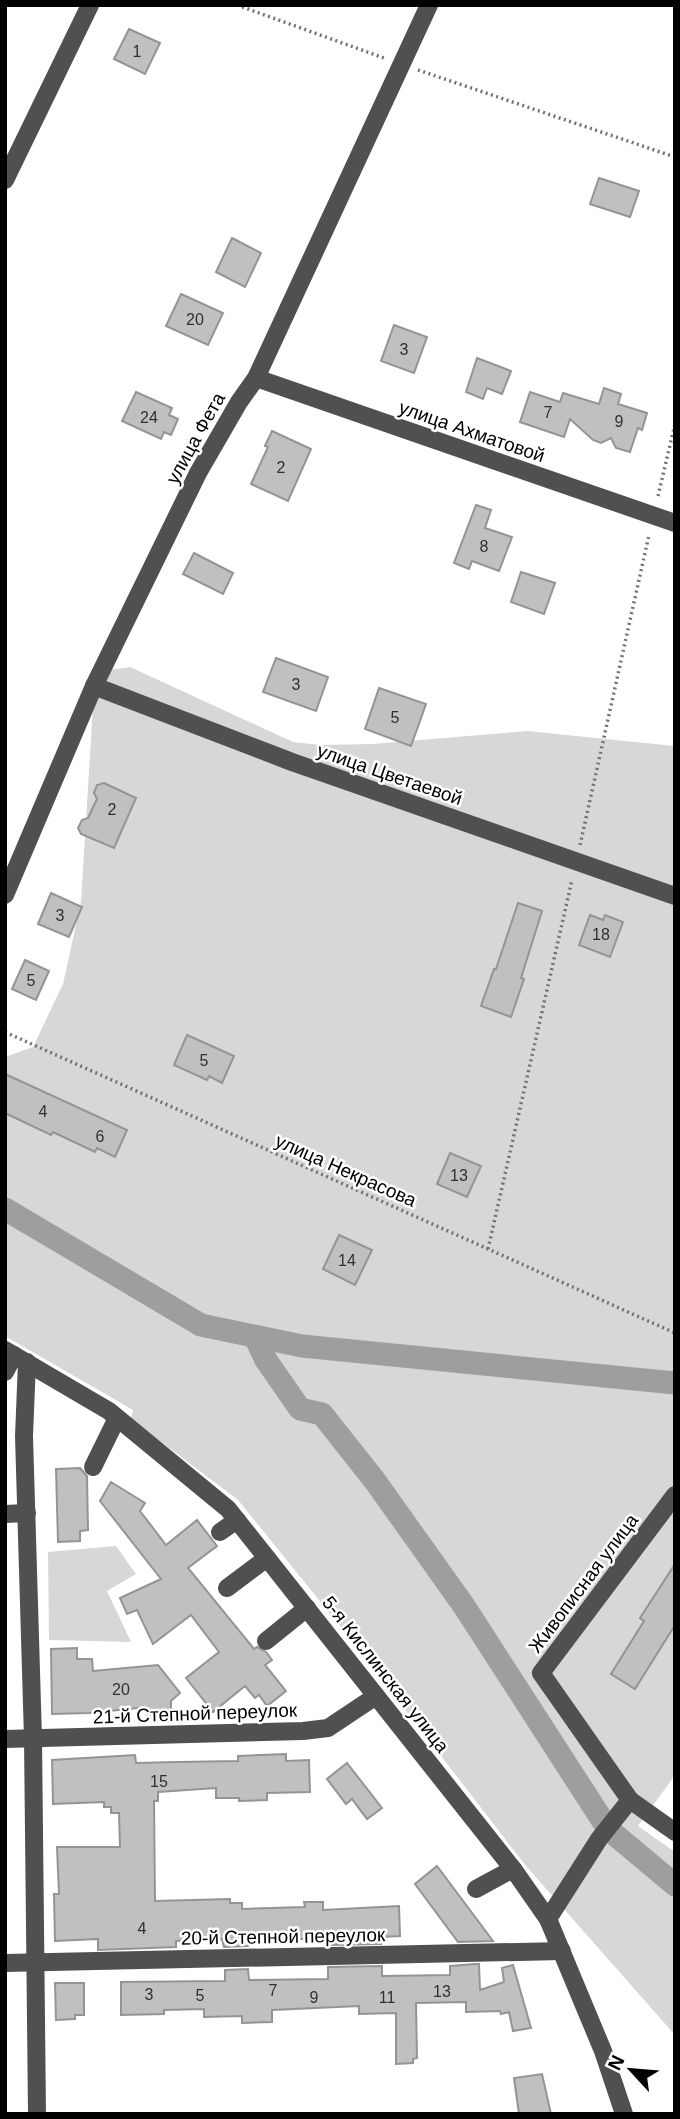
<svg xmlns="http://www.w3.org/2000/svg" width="680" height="2119" font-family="Arial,sans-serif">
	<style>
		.green { fill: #d7d7d7 }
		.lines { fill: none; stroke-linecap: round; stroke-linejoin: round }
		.canal { stroke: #9e9e9e; stroke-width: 23 }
		.building { fill: #c0c0c0; stroke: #949494; stroke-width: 2 }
		.path { stroke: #727272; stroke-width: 3.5; stroke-dasharray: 2 3.5; stroke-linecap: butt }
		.minor { stroke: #505050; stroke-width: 18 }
		.labels { text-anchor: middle; stroke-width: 5; stroke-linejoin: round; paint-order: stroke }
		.number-label { font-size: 16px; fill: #303030 }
		.street-label { font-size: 19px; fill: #000; stroke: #fff }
	</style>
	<rect width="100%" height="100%" fill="#fff"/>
	<!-- green -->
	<g class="green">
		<path d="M130,667l163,75 28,3 52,-1 154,-13 148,15v1029l-37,51 37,26v183l-149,-169 -173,-224 -115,-142 -107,-81 2,-9 -128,-74v-279l28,-10 30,-63 18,-82 13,-213 9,-18z"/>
		<path d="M116,1546l20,28 -29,17 24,51 -82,-2 -1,-88z"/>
	</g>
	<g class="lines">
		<!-- canal -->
		<g class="canal">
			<path d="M5,1209l196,116 101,21 373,37"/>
			<path d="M259,1337l-2,4 9,19 34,49 22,5 53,67 89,125 144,223 67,56"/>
		</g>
	</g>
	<!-- building -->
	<g class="building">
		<path d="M129,29l31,14 -15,31 -31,-15z"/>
		<path d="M599,178l40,13 -9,26 -40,-13z"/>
		<path d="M232,238l29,15 -16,34 -29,-15z"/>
		<path d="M181,294l42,19 -15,32 -42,-19z"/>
		<path d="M394,325l33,12 -13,36 -33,-12z"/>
		<path d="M477,358l34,13 -9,23 -15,-6 -4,11 -17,-7z"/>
		<path d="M604,388l17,6 -3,10 29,9 -5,17 -4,-2 -8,24 -14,-4 -5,-10 -10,5 -8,-3 -23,-21 -6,18 -44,-15 10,-30 30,10 3,-9 36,11z"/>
		<path d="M136,392l36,16 -3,7 9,4 -7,16 -7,-3 -3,7 -39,-18z"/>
		<path d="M272,431l39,18 -23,52 -37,-17 17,-37 -3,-1z"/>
		<path d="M476,505l15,5 -6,18 27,9 -13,34 -27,-10 -3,8 -15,-6z"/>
		<path d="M194,553l39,20 -10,21 -40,-20z"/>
		<path d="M521,572l34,11 -11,31 -33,-12z"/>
		<path d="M276,658l52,19 -12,34 -53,-19z"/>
		<path d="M379,688l47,16 -15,42 -46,-17z"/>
		<path d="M104,783l32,15 -22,50 -33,-14 -3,-6 4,-8 6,-2 9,-19 -3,-6 3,-8z"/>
		<path d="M51,893l31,14 -13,30 -31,-13z"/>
		<path d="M518,903l24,8 -21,67 3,1 -13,38 -30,-11 13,-37h2z"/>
		<path d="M590,915l13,5 2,-5 18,7 -13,35 -31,-12z"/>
		<path d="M25,960l24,11 -13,29 -24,-11z"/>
		<path d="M187,1035l47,21 -12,27 -13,-7 -2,4 -33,-15z"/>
		<path d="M5,1074l122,56 -12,27 -18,-9 -2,4 -42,-20 -2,3 -46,-22z"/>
		<path d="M450,1153l31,13 -14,31 -30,-13z"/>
		<path d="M339,1235l33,15 -17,35 -32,-16z"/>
		<path d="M80,1468l7,8 1,54 -8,1v10l-22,1 -2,-73z"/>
		<path d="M111,1482l34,21 -5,8 26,34 31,-25 20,26 -29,22 66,81 3,-2 9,5 6,8 -7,5 21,26 -19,15 -8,-11 -4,3 -10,-12 -32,26 -27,-34 33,-26 -28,-37 -38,29 -16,-34 -10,4 -7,-16 41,-19 -61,-78z"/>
		<path d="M675,1564v61l-40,64 -24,-15 33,-53 -4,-3z"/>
		<path d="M77,1648v11h15l1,12 65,-6 22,28 -9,8v17l-24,1v-12l-57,6 -38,1 -1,-65z"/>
		<path d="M286,1754v7l23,-1 1,32 -43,1v7l-28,1v-3h-23v-10l-58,4v9h-4l1,100 75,-2v4h12v6l63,-2 -1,-5h19v8l76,-4 1,30 -20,1 1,7 -53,1v-6h-39l-41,1v6l-24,1 -2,-8 -46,2v6l-78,3v-11l-43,2 -1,-47h5l-2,-47h63l-1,-34h-8v-6h-7v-5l-51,2 -1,-44 83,-5 1,8 41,-1 61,-1v-5z"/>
		<path d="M347,1763l35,45 -15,11 -15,-20 -6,5 -19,-25z"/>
		<path d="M437,1866l56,75 -35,1 -43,-58z"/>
		<path d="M475,1964h4l1,26 24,-8 -2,-14 11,-3 18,63 -18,3 -4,-19 -8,2 -1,-3 -34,1v-10l-50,1 1,55 -4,1v4l-17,1v-51l-37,1v-8l-87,4v12l-30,1v-7l-38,1v-8l-40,1v4l-43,1v-33l104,-1v-11l23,-1 1,11 79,-1v-12l54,-1v10l68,-1v-9z"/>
		<path d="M55,1983h29v32h-9v4l-19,1z"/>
		<path d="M542,2074l9,40h-32l-5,-36z"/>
	</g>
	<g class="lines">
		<!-- path -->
		<g class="path">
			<path d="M237,5l147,53"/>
			<path d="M418,70l257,87"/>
			<path d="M658,496l17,-72"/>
			<path d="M580,845l69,-310"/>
			<path d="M5,1032l670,301"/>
			<path d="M488,1249l84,-369"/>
		</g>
		<!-- minor -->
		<g class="minor">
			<path d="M5,180l85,-175"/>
			<path d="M256,378l419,145"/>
			<path d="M94,686l198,76 383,134"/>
			<path d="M5,895l89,-209 104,-213 41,-71 17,-24 173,-373"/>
			<path d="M5,1350l104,61 119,98 285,360 35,50 55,132 21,63"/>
			<path d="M27,1362l-3,74 9,302 4,376"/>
			<path d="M5,1372l9,-17"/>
			<path d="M93,1467l24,-49"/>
			<path d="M5,1514l22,-1"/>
			<path d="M220,1532l17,-12"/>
			<path d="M227,1588l40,-30"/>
			<path d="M266,1641l41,-33"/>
			<path d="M5,1739l298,-8 25,-3 48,-32"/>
			<path d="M630,1800l-89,-127 134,-178"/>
			<path d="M476,1889l37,-20"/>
			<path d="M548,1919l51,-80 31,-39 45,32"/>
			<path d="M5,1963l557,-12"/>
		</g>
	</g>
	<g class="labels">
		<!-- number labels -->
		<g class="number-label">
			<text x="137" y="57">1</text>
			<text x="195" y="325">20</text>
			<text x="404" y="355">3</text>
			<text x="548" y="418">7</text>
			<text x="149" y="423">24</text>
			<text x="619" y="427">9</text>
			<text x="281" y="473">2</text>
			<text x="484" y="552">8</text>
			<text x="296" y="690">3</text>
			<text x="395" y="723">5</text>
			<text x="112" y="815">2</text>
			<text x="60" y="921">3</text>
			<text x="601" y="940">18</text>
			<text x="31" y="986">5</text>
			<text x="204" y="1066">5</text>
			<text x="43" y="1117">4</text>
			<text x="100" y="1142">6</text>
			<text x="459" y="1181">13</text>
			<text x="347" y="1266">14</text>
			<text x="121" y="1695">20</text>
			<text x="159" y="1787">15</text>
			<text x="142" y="1934">4</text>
			<text x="273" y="1996">7</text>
			<text x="442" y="1997">13</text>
			<text x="149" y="2000">3</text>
			<text x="200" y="2001">5</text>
			<text x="314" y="2003">9</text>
			<text x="387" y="2003">11</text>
		</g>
		<!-- street labels -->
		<g class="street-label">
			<text transform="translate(472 431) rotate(19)" y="7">улица Ахматовой</text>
			<text transform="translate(195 438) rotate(-61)" y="7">улица Фета</text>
			<text transform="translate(390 774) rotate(19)" y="7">улица Цветаевой</text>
			<text transform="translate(346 1170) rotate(24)" y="7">улица Некрасова</text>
			<text transform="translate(583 1583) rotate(-53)" y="7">Живописная улица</text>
			<text transform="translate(386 1674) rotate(52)" y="7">5-я Кислинская улица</text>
			<text transform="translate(195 1713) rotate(-2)" y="7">21-й Степной переулок</text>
			<text transform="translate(283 1936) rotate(-1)" y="7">20-й Степной переулок</text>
		</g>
	</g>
	<!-- border -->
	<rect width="680" height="2119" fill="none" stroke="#000000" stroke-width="14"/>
	<!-- north arrow -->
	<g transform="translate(631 2070) rotate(296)" stroke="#ffffff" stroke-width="5" paint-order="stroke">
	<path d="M0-5L12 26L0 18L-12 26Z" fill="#000000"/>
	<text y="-10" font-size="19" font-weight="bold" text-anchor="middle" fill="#000000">N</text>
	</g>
</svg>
